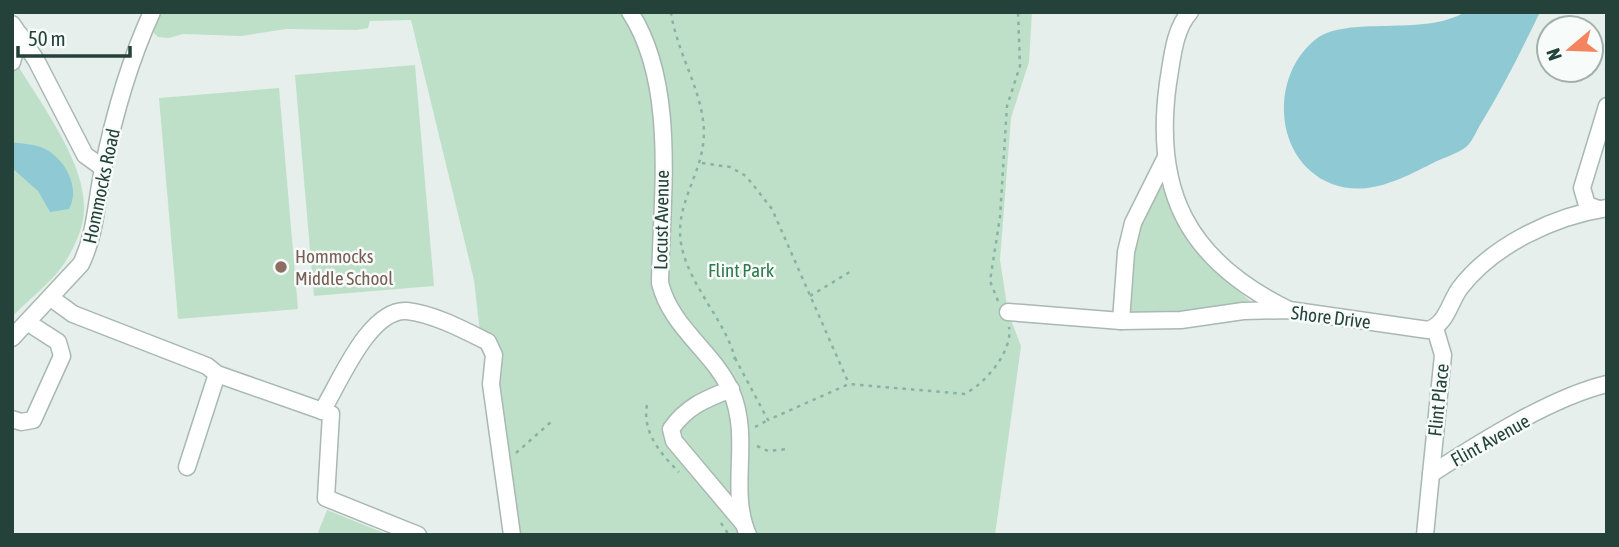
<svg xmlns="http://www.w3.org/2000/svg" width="1619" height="547" font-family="'Asap Condensed',sans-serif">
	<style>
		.green { fill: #bfe0c8 }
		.water { fill: #8ec9d4 }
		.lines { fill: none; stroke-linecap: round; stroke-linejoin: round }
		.minor-casing { stroke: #a8b8b2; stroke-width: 19 }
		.path { stroke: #86b3a5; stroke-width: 2.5; stroke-dasharray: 3.5 5; stroke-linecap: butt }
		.minor { stroke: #fff; stroke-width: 16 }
		.education-dot { fill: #8d6e63; stroke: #f7fbf9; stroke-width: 2.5 }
		.labels { text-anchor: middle; stroke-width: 5; stroke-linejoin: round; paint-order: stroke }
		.street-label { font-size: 19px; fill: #24423a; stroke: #f7fbf9 }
		.education-label { font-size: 19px; fill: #785e54; stroke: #f7fbf9; text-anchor: start }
		.park-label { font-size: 19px; fill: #2d7a4b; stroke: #f7fbf9 }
	</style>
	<rect width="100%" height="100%" fill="#e6efeb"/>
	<!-- green -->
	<g class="green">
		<path d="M161,12h871l-3,50 -18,56 -11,142 8,52 13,34 -26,189h-477l-22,-166 -16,-36 -6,-53 -63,-260 -41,1 -2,7 -11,2 -71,-1 -45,7 -58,-2 -14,4 -11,-1 -5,-5z"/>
		<path d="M12,56c24,41 74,105 72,153 0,17 -8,35 -17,50 -12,21 -38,40 -55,58z"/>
		<path d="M415,65l19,221 -120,10 -19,-221z"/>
		<path d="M279,88l19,221 -120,10 -19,-221z"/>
		<path d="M1160,183l30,58 31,35 29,25c-29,7 -95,23 -122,11l3,-73z"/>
		<path d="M327,510l62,25h-72z"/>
	</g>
	<!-- water -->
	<g class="water">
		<path d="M1465,12h75c-19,39 -37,76 -60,113 -4,7 -8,17 -14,22 -8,6 -20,10 -29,14 -32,16 -68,37 -105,23 -59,-23 -63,-108 -16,-145 31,-24 108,-2 149,-27z"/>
		<path d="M12,142c11,2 23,2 33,7 20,10 36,39 24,60l-19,3 -12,-21 -26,-23z"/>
	</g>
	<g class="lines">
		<!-- minor casing -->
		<g class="minor-casing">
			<g id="minor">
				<path d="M630,12c48,74 31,188 30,271 11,45 54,69 71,108 21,48 -3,98 17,144"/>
				<path d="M1190,12c-16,17 -18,48 -22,71 -15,109 20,177 119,226"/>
				<path d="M12,24l24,36 49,95 18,13"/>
				<path d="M12,62l8,-27"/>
				<path d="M1599,209l-12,-4 -5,-17 25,-82"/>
				<path d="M51,298l22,16 134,52 10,8 114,40 -5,84 92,37"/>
				<path d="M1008,312l113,9 60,-1 62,-9 46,-1 139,20c19,-6 21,-27 32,-42 33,-43 94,-72 147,-80"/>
				<path d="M1121,321l5,-69 7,-29 32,-64"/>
				<path d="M12,338l69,-74c15,-31 15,-62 22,-95 11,-54 26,-107 49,-157"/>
				<path d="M731,389c-25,10 -44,17 -60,40l3,12 69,82"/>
				<path d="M322,411c17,-27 47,-103 85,-100 27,3 57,19 81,31l6,13 -3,29 21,151"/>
				<path d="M12,419l9,3 12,-2 29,-64 -4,-14 -31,-20"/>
				<path d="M187,467l30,-93"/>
				<path d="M1431,474l12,-119 -8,-27"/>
				<path d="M1425,535l6,-61c48,-31 121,-77 176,-90"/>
			</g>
		</g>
		<!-- path -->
		<g class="path">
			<path d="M671,12c5,37 27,71 32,108 7,48 -29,78 -22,123 7,42 43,75 54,115l-5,3"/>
			<path d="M702,163l28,4 16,9 26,33 77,175"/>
			<path d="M810,296l43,-26"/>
			<path d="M998,301l-8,-20 10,-64 7,-111 13,-40 -2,-54"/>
			<path d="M735,358l33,62 81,-36 116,10c20,-11 48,-42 44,-67"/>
			<path d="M647,405c-5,28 14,49 32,67"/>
			<path d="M755,427l13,-7"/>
			<path d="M757,446l11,5 20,-2"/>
			<path d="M516,453l35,-31"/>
			<path d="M721,523l8,12"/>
		</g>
		<!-- minor -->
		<use href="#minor" class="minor"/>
	</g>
	<!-- markers -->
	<circle class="education-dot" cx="281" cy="267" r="7"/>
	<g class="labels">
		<!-- street labels -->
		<g class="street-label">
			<text transform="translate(101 186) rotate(-78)" y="7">Hommocks Road</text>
			<text transform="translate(661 220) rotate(-89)" y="7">Locust Avenue</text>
			<text transform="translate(1331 317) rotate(7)" y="7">Shore Drive</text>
			<text transform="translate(1438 400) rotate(-84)" y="7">Flint Place</text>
			<text transform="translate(1490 440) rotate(-29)" y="7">Flint Avenue</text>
		</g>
		<!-- education labels -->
		<g class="education-label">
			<text x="295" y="263">Hommocks<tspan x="295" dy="22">Middle School</tspan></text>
		</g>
		<!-- park labels -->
		<g class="park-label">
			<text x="741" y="277">Flint Park</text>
		</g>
	</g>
	<!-- border -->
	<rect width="1619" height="547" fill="none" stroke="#24423a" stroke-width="28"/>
	<!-- north arrow -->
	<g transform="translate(1570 49) rotate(251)"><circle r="33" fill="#f7fbf9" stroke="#a3b1ad" stroke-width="2"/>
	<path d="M0-5L12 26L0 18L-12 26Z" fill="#f4845f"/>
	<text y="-10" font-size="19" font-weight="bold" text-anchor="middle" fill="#24423a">N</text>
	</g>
	<!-- scale -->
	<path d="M18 46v10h112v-10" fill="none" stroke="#24423a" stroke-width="3.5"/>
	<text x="28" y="46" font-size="21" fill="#24423a" stroke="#f7fbf9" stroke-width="5" paint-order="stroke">50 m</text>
</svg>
